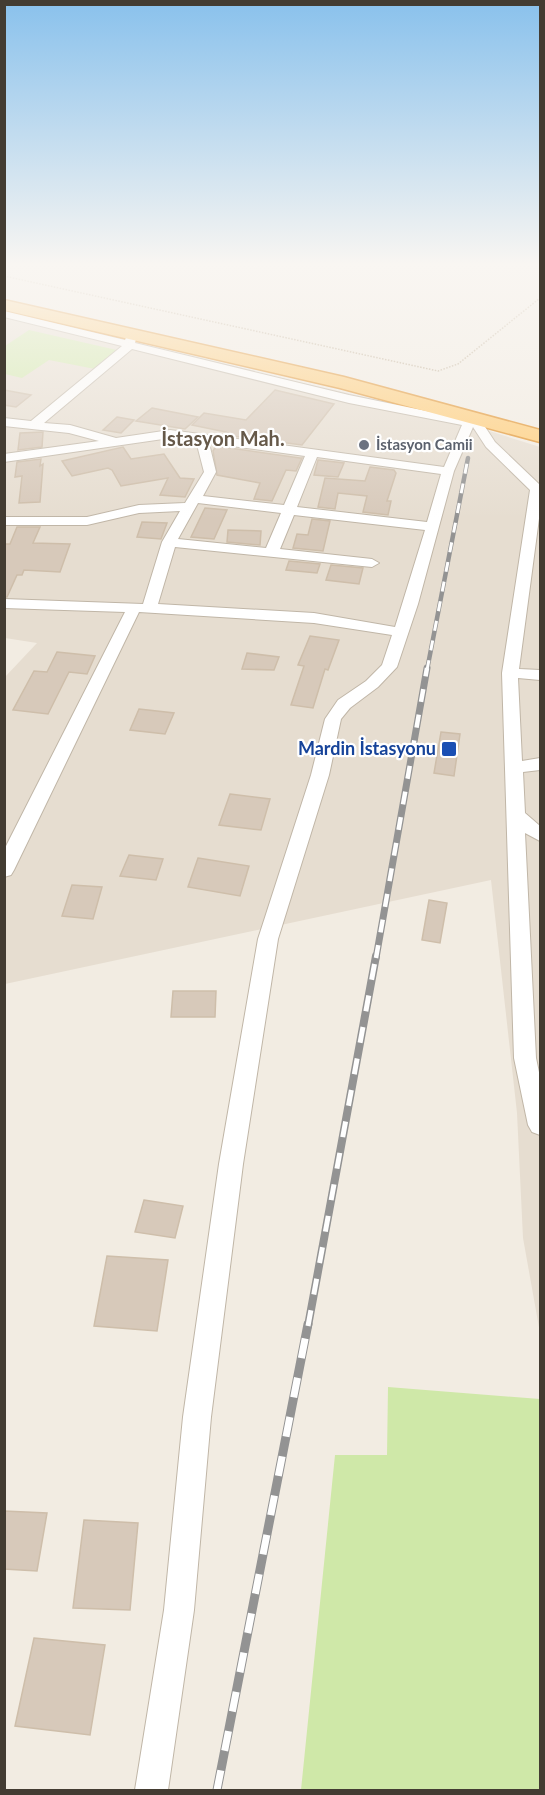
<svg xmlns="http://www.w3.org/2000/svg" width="545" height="1795" font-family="Lato,sans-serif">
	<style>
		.residential { fill: #e6ddd0 }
		.green { fill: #cfe8a8 }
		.building { fill: #d7c9ba; stroke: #cebeaa; stroke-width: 1.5 }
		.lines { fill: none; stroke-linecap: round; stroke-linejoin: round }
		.minor-casing { stroke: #c0b6a7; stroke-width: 2 }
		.trunk-casing { stroke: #e2932c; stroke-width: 3 }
		.path { stroke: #bfae95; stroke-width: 1.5; stroke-dasharray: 1.5 1.5; stroke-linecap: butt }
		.minor { fill: #fff; fill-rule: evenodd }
		.trunk { fill: #ffcc76; fill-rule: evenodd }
		.rail-far3-casing { stroke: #939393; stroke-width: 4.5 }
		.rail-far2-casing { stroke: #939393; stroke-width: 7 }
		.rail-far1-casing { stroke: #939393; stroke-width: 8 }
		.rail-casing { stroke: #939393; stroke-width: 9 }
		.rail-far3 { stroke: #fff; stroke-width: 3; stroke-dasharray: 10; stroke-linecap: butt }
		.rail-far2 { stroke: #fff; stroke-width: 4.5; stroke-dasharray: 13; stroke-linecap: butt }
		.rail-far1 { stroke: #fff; stroke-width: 5; stroke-dasharray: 16; stroke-linecap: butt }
		.rail { stroke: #fff; stroke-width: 7; stroke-dasharray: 20; stroke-linecap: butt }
		.worship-dot { fill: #6b7280; stroke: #fff; stroke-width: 2 }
		.transit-dot { fill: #1a4fb4; stroke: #fff; stroke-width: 2 }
		.labels { text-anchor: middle; stroke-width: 4.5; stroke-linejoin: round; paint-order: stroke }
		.far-worship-label { font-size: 15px; font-weight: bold; fill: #5b616d; stroke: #fff; text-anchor: start }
		.transit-label { font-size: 18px; font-weight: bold; fill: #164399; stroke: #fff; text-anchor: end }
		.far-district-label { font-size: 20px; font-weight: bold; fill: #665949; stroke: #fff }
	</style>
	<rect width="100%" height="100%" fill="#f2ece2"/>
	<!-- residential -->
	<path class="residential" d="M5,315l417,95 118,37v886l-17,-95 -6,-125 -26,-233 -486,104v-307l32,-34 -32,-5z"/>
	<!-- green -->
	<g class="green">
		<path d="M29,330l92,21 -26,18 -46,-9 -27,18 -17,-4v-28z"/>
		<path d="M388,1387l152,12v391h-239l34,-335h52z"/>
	</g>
	<!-- building -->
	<g class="building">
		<path d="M4,390l27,5 -15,12 -12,-2z"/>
		<path d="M275,390l59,14 -32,41 -78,-10 2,-3 -34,-7 12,-12 42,7z"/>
		<path d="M152,408l46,9 -13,12 -49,-8z"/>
		<path d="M117,417l17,3 -13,13 -18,-3z"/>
		<path d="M43,432l-1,15 -24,3 2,-17z"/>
		<path d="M216,446l84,12h2l-6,13 -10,-1 -14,31 -18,-2 6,-16 -43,-8 -4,-24z"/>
		<path d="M123,447l8,12 33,-5 16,24 14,1 -9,18 -25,-2 8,-17 -47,8 -9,-16 -4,-2 -36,8 -10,-15z"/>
		<path d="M41,459l-1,7 3,-2 -3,38 -21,1 3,-27 -7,1 2,-15z"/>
		<path d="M318,460l26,3 -6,14 -24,-2z"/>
		<path d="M370,467l24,3 2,3 -9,28h4l-3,14 -25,-3 4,-16 -29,-3 -3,16 -17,-2 7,-29 40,3z"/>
		<path d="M205,508l22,2 -13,29 -23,-2z"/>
		<path d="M312,519l18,2 -7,30 -30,-3 4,-14 11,1z"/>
		<path d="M142,522l25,1 -6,16 -24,-2z"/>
		<path d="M17,527h23l-7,16 37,1 -10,28 -36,-2 -2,5h-5l-10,22h-3v-53h6z"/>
		<path d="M228,530l33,1 -1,14 -33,-3z"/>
		<path d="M289,561l31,3 -3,9 -31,-3z"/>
		<path d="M331,565l32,3 -4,16 -33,-4z"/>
		<path d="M310,636l29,4 -11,30 -3,-1 -12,39 -22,-3 13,-39 -6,-1z"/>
		<path d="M57,652l38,4 -8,18 -18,-2 -21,42 -35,-4 21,-39 13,1z"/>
		<path d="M247,653l32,4 -5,13 -32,-1z"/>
		<path d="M139,709l35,4 -9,21 -35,-4z"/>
		<path d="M441,732l19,2 -6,42 -20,-3z"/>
		<path d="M230,794l40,5 -9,31 -42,-5z"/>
		<path d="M129,855l34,4 -7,21 -36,-4z"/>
		<path d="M198,858l51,8 -9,30 -52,-9z"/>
		<path d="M72,885l30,2 -9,32 -31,-3z"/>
		<path d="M429,900l18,3 -7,40 -18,-3z"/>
		<path d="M173,991h43l-1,26h-44z"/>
		<path d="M144,1200l39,6 -8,32 -40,-6z"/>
		<path d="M107,1256l61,4 -11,71 -63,-5z"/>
		<path d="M4,1511l43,2 -10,58 -33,-2z"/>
		<path d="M84,1520l54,3 -8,87 -57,-2z"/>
		<path d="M34,1638l71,7 -15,90 -75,-9z"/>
	</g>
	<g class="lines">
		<!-- minor casing -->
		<g class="minor-casing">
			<path id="minor" d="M4,311l121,29 3,-7 4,-1 5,3 -2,8 214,52 116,24 3,-6h8l19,29 45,43v26l-21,158 21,1v10l-22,-2 4,83 18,-3v12l-17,2 2,41 15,13v15l-15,-8 11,225 4,19v58l-8,-3 -4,-7 -14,-67 -12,-385 28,-183 -44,-43 -13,-20 -19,44 -36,133 -21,63 -19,20 -28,21 -9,11 -12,56 -51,164 -35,225 -32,253 -17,193 -26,180h-33l29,-180 19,-193 36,-253 39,-225 53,-164 14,-56 13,-19 28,-19 16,-16 10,-30 -78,-12 -175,-11 -125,258 -3,5 -7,2v-27l121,-238 -121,-4v-9l139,5 19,-62 18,-31 -41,2 -52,12h-83v-8h83l52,-12 46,-2 19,-31 -8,-31 -26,-3 -166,24v-8l95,-13 -30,-8 -65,-7v-8l27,3 91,-75 -118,-29zM132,349l217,54 113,22 -18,42 -274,-37 -54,8 -46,-13 -26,-2zM209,443l96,13 -21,49 -81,-9 13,-24zM317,457l124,17 -14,48 -130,-15zM198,503l83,10 -15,35 -88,-9zM294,515l131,15 -30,97 -81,-14 -156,-9 17,-57 197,20 7,-4 -7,-4 -92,-10z"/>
		</g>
		<!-- trunk casing -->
		<g class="trunk-casing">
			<path id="trunk" d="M4,300l340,77 196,53v12l-200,-54 -336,-78z"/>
		</g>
		<!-- path -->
		<path class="path" d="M4,276l434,95 20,-7 82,-66"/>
		<!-- minor -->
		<use href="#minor" class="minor"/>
		<!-- trunk -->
		<use href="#trunk" class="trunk"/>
		<!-- rail-far3 casing -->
		<g class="rail-far3-casing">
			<path id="rail-far3" d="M427,670l41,-212"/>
		</g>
		<!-- rail-far2 casing -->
		<g class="rail-far2-casing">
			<path id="rail-far2" d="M376,958l51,-290"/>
		</g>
		<!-- rail-far1 casing -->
		<g class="rail-far1-casing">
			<path id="rail-far1" d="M308,1326l68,-370"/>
		</g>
		<!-- rail casing -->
		<g class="rail-casing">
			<path id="rail" d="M217,1790l91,-466"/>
		</g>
		<!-- rail-far3 -->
		<use href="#rail-far3" class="rail-far3"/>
		<!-- rail-far2 -->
		<use href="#rail-far2" class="rail-far2"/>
		<!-- rail-far1 -->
		<use href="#rail-far1" class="rail-far1"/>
		<!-- rail -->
		<use href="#rail" class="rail"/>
	</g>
	<!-- sky -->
	<linearGradient id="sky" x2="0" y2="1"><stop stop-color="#89c1ec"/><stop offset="0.51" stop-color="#f9f6f2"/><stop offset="1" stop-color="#f9f6f2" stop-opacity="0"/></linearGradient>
	<rect width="545" height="519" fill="url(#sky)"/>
	<!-- markers -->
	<circle class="worship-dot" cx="364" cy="445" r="6"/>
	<rect class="transit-dot" x="441" y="741" width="16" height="16" rx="3"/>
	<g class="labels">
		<!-- far-worship labels -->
		<g class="far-worship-label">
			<text x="376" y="450">İstasyon Camii</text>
		</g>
		<!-- transit labels -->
		<g class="transit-label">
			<text x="436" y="755">Mardin İstasyonu</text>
		</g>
		<!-- far-district labels -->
		<g class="far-district-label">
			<text x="223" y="446">İstasyon Mah.</text>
		</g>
	</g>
	<!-- border -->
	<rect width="545" height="1795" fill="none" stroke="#433c32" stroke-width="12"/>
</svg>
